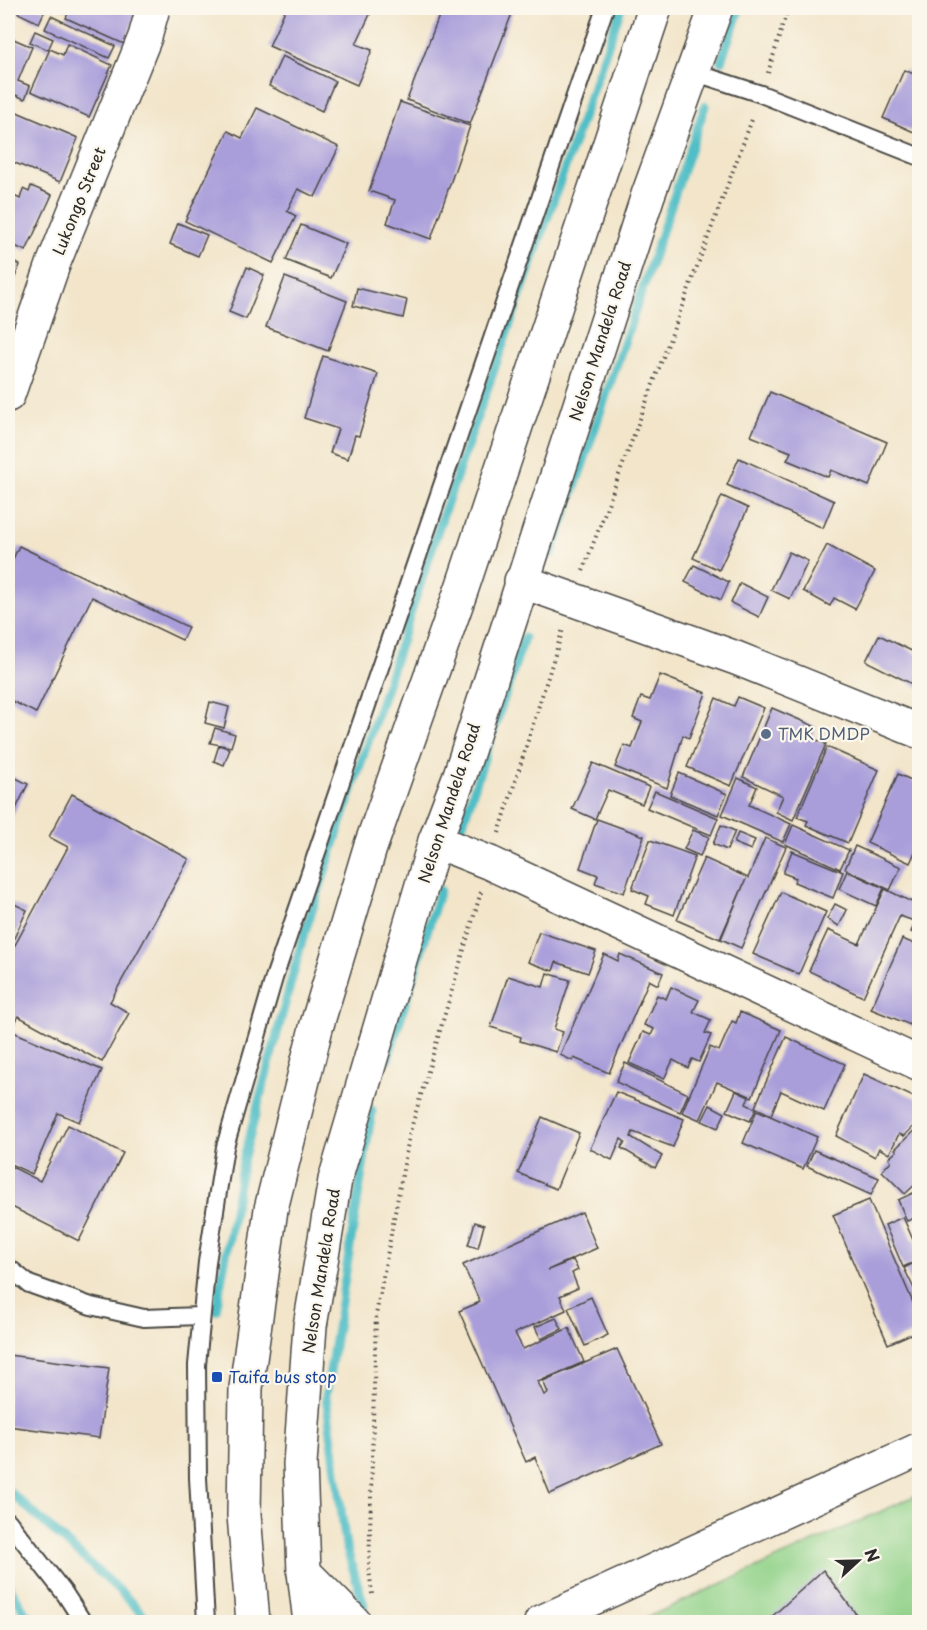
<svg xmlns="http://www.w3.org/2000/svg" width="927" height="1630" font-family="'Playpen Sans',sans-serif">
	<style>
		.green { fill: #91d289; stroke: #5e7e5a; stroke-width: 1.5 }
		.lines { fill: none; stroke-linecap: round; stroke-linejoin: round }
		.stream { stroke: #50bec6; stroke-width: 9 }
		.building { fill: #a99eda }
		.lane-casing { stroke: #494743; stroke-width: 20 }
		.street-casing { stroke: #494743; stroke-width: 36 }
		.secondary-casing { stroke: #494743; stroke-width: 36 }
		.primary-casing { stroke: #494743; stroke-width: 36 }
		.path { stroke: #494743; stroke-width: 4; stroke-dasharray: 1.5 4.5; stroke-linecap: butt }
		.lane { stroke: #fff; stroke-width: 16 }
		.street { stroke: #fff; stroke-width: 33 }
		.secondary { stroke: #fff; stroke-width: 33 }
		.primary { stroke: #fff; stroke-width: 33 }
		.service-dot { fill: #5c6f8a; stroke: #fbf7ec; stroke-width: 2 }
		.transit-dot { fill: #1a4fb4; stroke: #fbf7ec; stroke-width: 2 }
		.labels { text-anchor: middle; stroke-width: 4.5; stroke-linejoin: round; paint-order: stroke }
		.street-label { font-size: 16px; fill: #2b2b2b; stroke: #fbf7ec }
		.service-label { font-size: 16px; fill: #4e5e75; stroke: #fbf7ec; text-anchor: start }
		.transit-label { font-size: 16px; fill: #164399; stroke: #fbf7ec; text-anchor: start }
	</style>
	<rect width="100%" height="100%" fill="#fbf7ec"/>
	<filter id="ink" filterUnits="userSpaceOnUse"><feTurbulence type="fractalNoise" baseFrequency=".0167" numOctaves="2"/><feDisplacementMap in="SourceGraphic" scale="12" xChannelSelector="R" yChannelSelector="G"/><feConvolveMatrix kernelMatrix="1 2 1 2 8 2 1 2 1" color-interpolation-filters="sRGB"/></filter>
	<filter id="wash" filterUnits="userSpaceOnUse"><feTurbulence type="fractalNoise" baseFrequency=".008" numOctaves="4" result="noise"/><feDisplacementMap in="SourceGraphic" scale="24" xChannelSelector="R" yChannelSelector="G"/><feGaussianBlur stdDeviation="1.35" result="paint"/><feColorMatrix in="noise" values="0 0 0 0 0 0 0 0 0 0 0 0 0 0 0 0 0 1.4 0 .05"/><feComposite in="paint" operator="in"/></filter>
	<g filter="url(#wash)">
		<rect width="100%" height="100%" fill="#f2e5ca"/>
		<!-- green -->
		<path class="green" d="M919,1494v128h-282z"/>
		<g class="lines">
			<!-- stream -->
			<g class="stream">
				<path d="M721,61l19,-53"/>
				<path d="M552,554l153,-448"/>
				<path d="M460,832l64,-194"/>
				<path d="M388,1059l52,-169"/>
				<path d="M216,1310l27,-149 59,-220 142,-429 177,-504"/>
				<path d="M8,1490l111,100 31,32"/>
				<path d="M8,1584l23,38"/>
				<path d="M364,1605l-18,-59 -20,-150 46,-286"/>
			</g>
		</g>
		<g id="blocks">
			<!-- building -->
			<g class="building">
				<path d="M8,8h6l-4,8 -2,-2z"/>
				<path d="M20,8h26l-7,15 -21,-10z"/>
				<path d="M59,8h80l-15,36 -58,-26 3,-7z"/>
				<path d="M286,8h87l-17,36 16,6 -15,35 -88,-39z"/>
				<path d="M442,8h72l-44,116 -63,-24z"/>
				<path d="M51,16l64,30 -6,12 -64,-29z"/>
				<path d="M35,31l18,8 -5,11 -18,-8z"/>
				<path d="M9,37l23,10 -14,34 12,5 -5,13 -17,-7z"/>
				<path d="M67,44l45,21 -23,52 -58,-26 19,-42 13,6z"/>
				<path d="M282,56l53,25 -13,30 -53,-25z"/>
				<path d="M904,70l13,5 3,-4v55l-4,7 -33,-15z"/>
				<path d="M400,102l70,24 -39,113 -44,-16 8,-23 -26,-9z"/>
				<path d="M257,108l82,39 -24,50 -17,-8 -11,22 9,5 -23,47 -88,-42 43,-90 14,7z"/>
				<path d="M17,112l61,26 -18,44 -52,-22v-26z"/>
				<path d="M31,186l21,9 -26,56 -18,-8v-50l12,6 3,-10 6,3z"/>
				<path d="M178,223l29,12 -9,21 -28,-12z"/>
				<path d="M301,225l45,19 -15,34 -45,-18z"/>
				<path d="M8,259l12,6 -12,29z"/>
				<path d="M247,267l17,8 -18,44 -17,-7z"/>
				<path d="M285,277l62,24 -19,50 -62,-24z"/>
				<path d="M357,288l50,12 -4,18 -50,-12z"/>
				<path d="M323,356l55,18 -19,62 -4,-1 -7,24 -18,-6 8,-24 -34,-11z"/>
				<path d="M770,392l117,50 -18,44 -38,-16 -3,7 -41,-17 4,-8 -40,-16z"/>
				<path d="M739,458l95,43 -11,27 -96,-43z"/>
				<path d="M722,496l26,12 -29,62 -26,-12z"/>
				<path d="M827,545l48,26 -20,38 -21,-11 -4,8 -27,-15z"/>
				<path d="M19,546l169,81 -6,13 -90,-43 -56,116 -28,-14v-129z"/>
				<path d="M789,552l19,9 -18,38 -19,-9z"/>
				<path d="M694,565l35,17 -8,18 -36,-18z"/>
				<path d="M740,583l28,14 -9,20 -28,-14z"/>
				<path d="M879,635l41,20v33l-54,-27z"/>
				<path d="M660,675l46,18 -17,45 -6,-3 -16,53 -52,-21 9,-22 8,3 10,-26 -9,-4 8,-21 9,3z"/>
				<path d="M738,697l26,11 -33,78 -44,-19 29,-69 18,8z"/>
				<path d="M210,702l19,5 -5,21 -19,-5z"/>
				<path d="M772,708l44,19 -4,11 14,6 -33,76 -17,-8 7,-16 -40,-19z"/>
				<path d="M215,728l20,6 -4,13 -21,-4z"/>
				<path d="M219,745l11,4 -6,16 -10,-4z"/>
				<path d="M827,747l52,23 -31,73 -42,-18 2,-4 -11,-4z"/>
				<path d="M8,759l5,3 -5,10z"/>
				<path d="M593,763l56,24 -7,17 -34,-14 -13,29 -23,-10z"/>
				<path d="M679,773l48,21 -9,21 -48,-20z"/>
				<path d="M898,774l22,10v57l-10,22 -43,-20z"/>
				<path d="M10,775l18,9 -20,41v-44z"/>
				<path d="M738,778l19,9 -8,18 42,19 -8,18 -61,-27z"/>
				<path d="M655,791l63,27 -7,17 -64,-27z"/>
				<path d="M72,794l117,65 -79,143 19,11 -27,49 -84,-46 -7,13 -3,-2v-58l2,-5 -2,-6 60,-111 -19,-10z"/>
				<path d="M597,819l47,17 -20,57 -29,-10 3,-8 -18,-7z"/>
				<path d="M721,825l14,6 -8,19 -14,-6z"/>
				<path d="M793,825l56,25 -9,19 -55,-25z"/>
				<path d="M693,830l16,7 -9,19 -16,-7z"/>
				<path d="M738,833l17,7 -4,10 -17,-7z"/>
				<path d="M765,838l21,9 -45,101 -20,-9 25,-60 -26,60 -43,-19 27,-62 44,20z"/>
				<path d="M650,840l45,16 -21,59 -28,-11 3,-8 -17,-7z"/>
				<path d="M855,846l46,21 -11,23 -45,-21z"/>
				<path d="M792,851l51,21 -10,26 -39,-16 2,-4 -13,-5z"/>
				<path d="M847,871l37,17 -8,18 -37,-17z"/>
				<path d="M885,889l35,17v4l-6,11 -14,-5 -37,81 -54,-26 19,-41 31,14z"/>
				<path d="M781,892l45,20 -27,62 -46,-20z"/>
				<path d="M8,901l19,9 -19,41z"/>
				<path d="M835,904l12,6 -8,16 -12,-7z"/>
				<path d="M920,913v24l-9,-5z"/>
				<path d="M539,932l57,19 -8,22 -32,-11 -3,9 -25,-9z"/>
				<path d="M902,939l18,7v83l-49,-20z"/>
				<path d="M604,954l14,7 2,-7 43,19 -5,12 -9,-5 -40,93 -35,-15 -1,3 -13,-6z"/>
				<path d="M547,973l23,7 -16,49 9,3 -7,20 -36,-11 1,-4 -30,-10 17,-51 35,11z"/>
				<path d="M671,987l28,13 -6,12 18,8 -6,13 6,2 -12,27 -7,-3 -4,9 -15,-8 -9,19 -35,-16 14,-31 8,3 3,-6 -10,-4 13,-30 9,4z"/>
				<path d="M740,1012l41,18 -29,67 -35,-15 -17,38 -18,-8 28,-65 9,4 13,-30 4,2z"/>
				<path d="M11,1031l91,39 -23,52 -21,-9 -26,61 -24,-11v-123z"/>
				<path d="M786,1037l59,27 -21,47 -43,-20 -10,24 -16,-8z"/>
				<path d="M625,1063l63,31 -8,18 -64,-30z"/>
				<path d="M864,1074l56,26v15l-6,11 -10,10 -5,-2 -10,20 -10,-6 -4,9 -39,-21z"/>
				<path d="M736,1091l13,6 -3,7 10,5 -6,12 -23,-10z"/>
				<path d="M616,1092l68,27 -11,28 -40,-15 -2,5 31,19 -7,12 -34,-20 4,-6 -4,-3 -9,21 -22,-11z"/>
				<path d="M710,1105l15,8 -7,15 -16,-7z"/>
				<path d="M757,1110l60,27 -14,32 -60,-26z"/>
				<path d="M542,1117l37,16 -23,56 -38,-16z"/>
				<path d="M68,1125l55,28 -44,88 -71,-36v-40l32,16z"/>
				<path d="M920,1125v55l-15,14 -23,-23 9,-10 -2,-3 8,-7 -2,-2z"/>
				<path d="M814,1150l65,28 -8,17 -64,-29z"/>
				<path d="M917,1191l3,25 -13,5 -9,-21z"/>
				<path d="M869,1200l51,119v11l-32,14 -55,-129z"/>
				<path d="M582,1212l15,36 -49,22 25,-10 5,10 -6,3 6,15 -18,8 6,14 -51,23 8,16 46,-21 15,34 -46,20 6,13 4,-2 -5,-12 74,-32 44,95 -111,50 -15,-37 -9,5 -67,-151 21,-9 -17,-37z"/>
				<path d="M903,1217l17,39v4l-17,7 -18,-42z"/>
				<path d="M475,1222l9,3 -6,23 -10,-3z"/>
				<path d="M920,1239v14l-6,-12z"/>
				<path d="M916,1262l4,7v32l-16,-33z"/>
				<path d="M591,1297l17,38 -23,11 -17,-38z"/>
				<path d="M556,1318l6,11 -21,10 -6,-12z"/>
				<path d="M8,1355l101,13 -10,70 -91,-12z"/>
				<path d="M823,1570l39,52h-96z"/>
			</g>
		</g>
	</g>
	<g filter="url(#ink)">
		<use href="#blocks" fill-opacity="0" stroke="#494743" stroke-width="1.5"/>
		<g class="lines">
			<!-- lane casing -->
			<g class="lane-casing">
				<g id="lane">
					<path d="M693,72l68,22 159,63"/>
					<path d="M8,1267l21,17 62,22 53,12 56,-2"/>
					<path d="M8,1521l57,73 18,28"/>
					<path d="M206,1622l-8,-144 -1,-113 10,-103 18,-115 49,-169 331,-970"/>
				</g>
			</g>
			<!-- street casing -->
			<g class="street-casing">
				<g id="street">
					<path d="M8,395l46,-133 91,-225 8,-29"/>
					<path d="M521,581l215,77 184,74"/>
					<path d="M435,841l55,22 430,201"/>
				</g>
			</g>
			<!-- secondary casing -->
			<g class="secondary-casing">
				<path id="secondary" d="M541,1622l379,-173"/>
			</g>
			<!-- primary casing -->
			<g class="primary-casing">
				<g id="primary">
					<path d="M304,1572l50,50"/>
					<path d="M253,1622l-9,-107 2,-127 25,-179 45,-181 54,-180 92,-260 193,-580"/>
					<path d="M310,1622l-6,-50 -4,-108 10,-138 25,-146 100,-339 25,-66 188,-580 68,-187"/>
				</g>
			</g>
			<!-- path -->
			<g class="path">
				<path d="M768,73l20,-65"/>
				<path d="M583,571l170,-454"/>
				<path d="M499,833l64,-204"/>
				<path d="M372,1594l-3,-25 7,-254 34,-183 71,-240"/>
			</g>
			<!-- lane -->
			<use href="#lane" class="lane"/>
			<!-- street -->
			<use href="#street" class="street"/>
			<!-- secondary -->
			<use href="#secondary" class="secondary"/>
			<!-- primary -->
			<use href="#primary" class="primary"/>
		</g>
	</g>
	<!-- markers -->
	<circle class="service-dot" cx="766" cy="734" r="6"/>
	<rect class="transit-dot" x="211" y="1371" width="12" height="12" rx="3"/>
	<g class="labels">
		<!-- street labels -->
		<g class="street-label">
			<text transform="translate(79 201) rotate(-68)" y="6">Lukongo Street</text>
			<text transform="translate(600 341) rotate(-72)" y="6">Nelson Mandela Road</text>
			<text transform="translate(449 803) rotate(-72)" y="6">Nelson Mandela Road</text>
			<text transform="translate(321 1271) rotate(-81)" y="6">Nelson Mandela Road</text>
		</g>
		<!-- service labels -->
		<g class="service-label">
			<text x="778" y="740">TMK DMDP</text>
		</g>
		<!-- transit labels -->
		<g class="transit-label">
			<text x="229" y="1383">Taifa bus stop</text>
		</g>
	</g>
	<!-- margin -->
	<rect width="927" height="1630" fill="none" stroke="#fbf7ec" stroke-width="30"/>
	<!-- north arrow -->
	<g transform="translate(858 1561) rotate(68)" stroke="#fbf7ec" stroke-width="4.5" paint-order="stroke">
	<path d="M0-4.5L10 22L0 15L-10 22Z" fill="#2b2b2b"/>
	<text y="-9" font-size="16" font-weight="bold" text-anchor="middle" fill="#2b2b2b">N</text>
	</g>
</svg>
